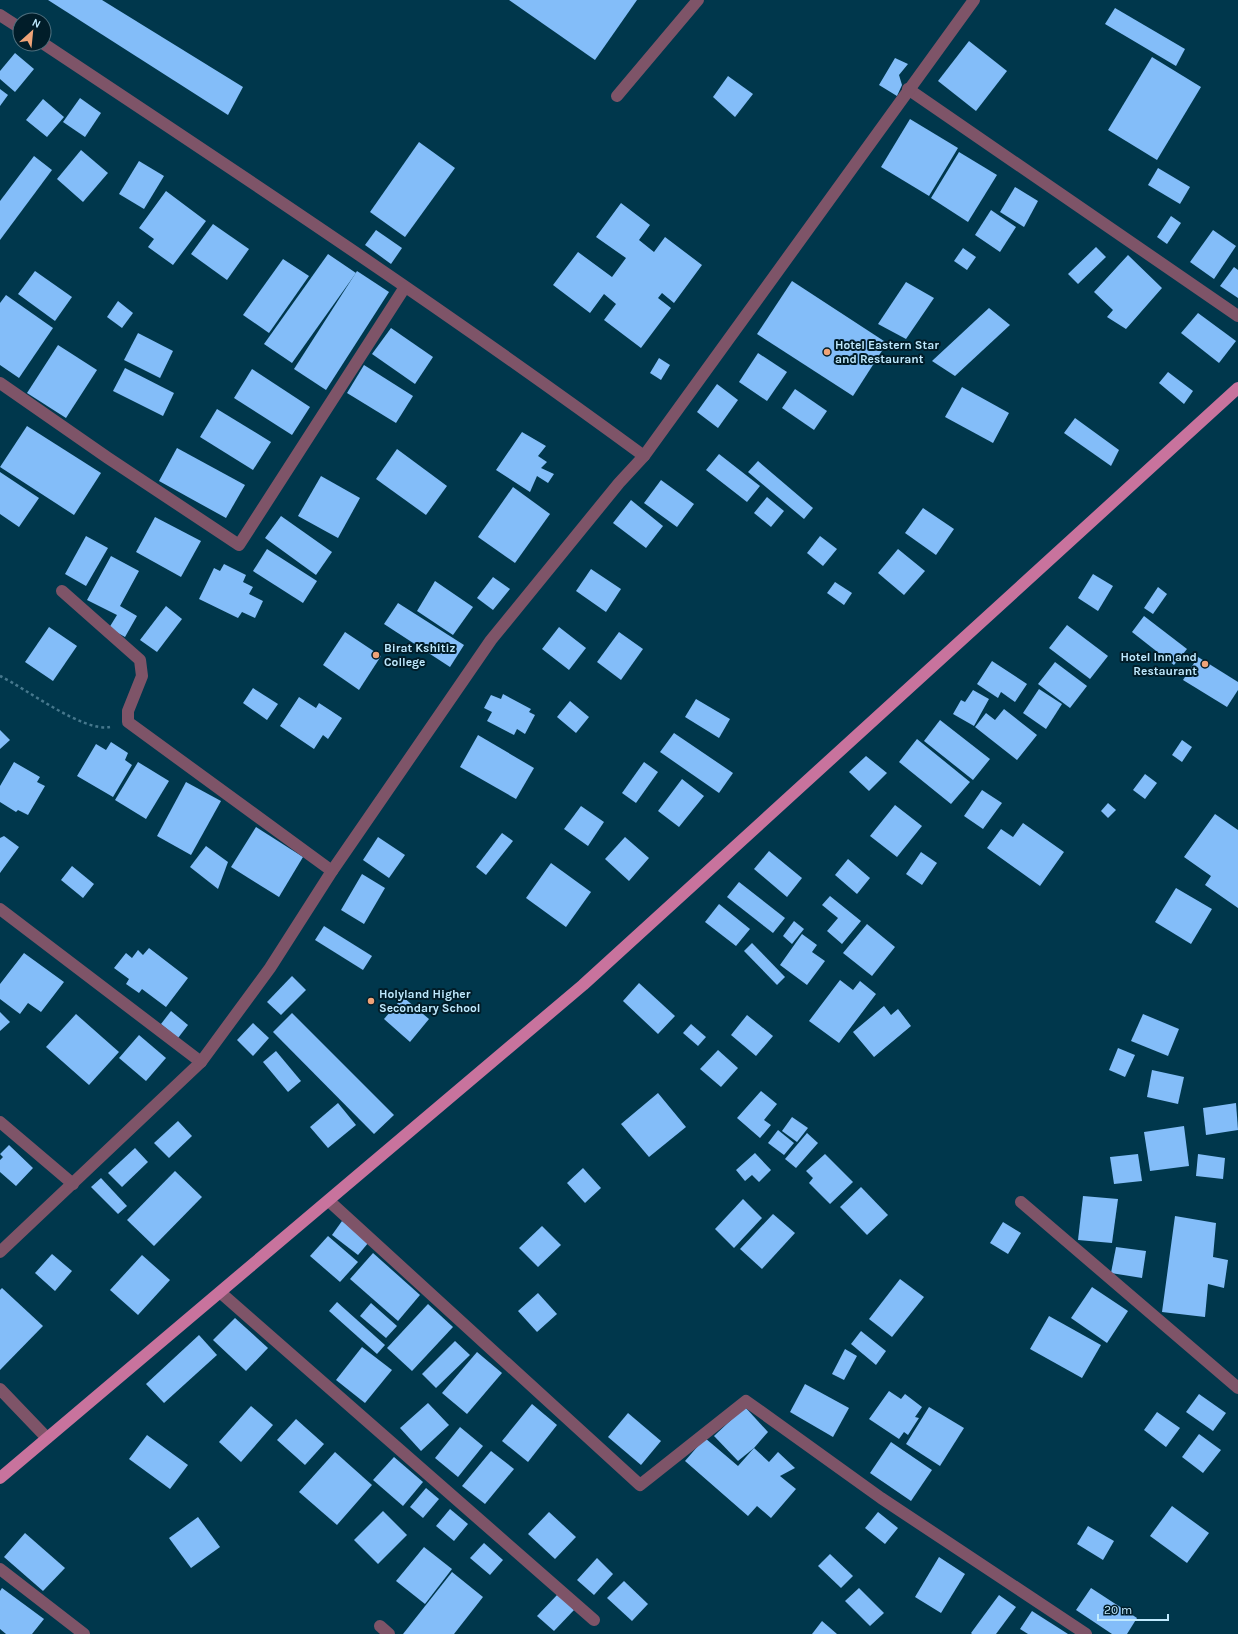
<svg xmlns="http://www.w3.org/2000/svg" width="1238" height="1634" font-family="Karla,sans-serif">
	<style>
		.building { fill: #83bdf9 }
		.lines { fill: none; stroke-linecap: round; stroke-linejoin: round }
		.path { stroke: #46788d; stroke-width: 2.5; stroke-dasharray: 3 3; stroke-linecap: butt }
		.minor { stroke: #7e5468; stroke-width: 12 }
		.major { stroke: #c8739d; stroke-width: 12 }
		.poi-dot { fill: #efa378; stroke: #011d29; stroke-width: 1.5 }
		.labels { text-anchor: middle; stroke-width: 4; stroke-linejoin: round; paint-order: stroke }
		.poi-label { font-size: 12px; font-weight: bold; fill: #bfe9fe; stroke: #011d29; text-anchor: start }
	</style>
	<rect width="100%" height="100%" fill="#00374c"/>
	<!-- building -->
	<g class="building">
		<path d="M48,0h54l141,87 -15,28z"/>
		<path d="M509,0h128l-42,60z"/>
		<path d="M1115,8l70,41 -9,17 -71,-42z"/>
		<path d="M969,41l38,30 -31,40 -38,-30z"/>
		<path d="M15,53l19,16 -19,23 -15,-13v-8z"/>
		<path d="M1152,57l49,30 -44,73 -49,-30z"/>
		<path d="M895,58l13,6 -9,11 3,10 -5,11 -18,-11z"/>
		<path d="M728,76l25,18 -18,23 -22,-20z"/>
		<path d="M0,89l8,6 -8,11z"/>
		<path d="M80,98l21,15 -16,24 -22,-15z"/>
		<path d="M43,99l21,18 -17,20 -21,-17z"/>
		<path d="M910,119l48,29 -29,48 -48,-29z"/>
		<path d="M419,142l36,26 -50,69 -35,-25z"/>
		<path d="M81,150l27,23 -25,29 -26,-23z"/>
		<path d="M959,152l38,23 -29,47 -37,-24z"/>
		<path d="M34,156l18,14 -52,70v-39z"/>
		<path d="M139,161l25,15 -20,33 -25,-15z"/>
		<path d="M1158,168l32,19 -10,17 -32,-19z"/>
		<path d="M1015,187l23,14 -14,26 -24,-15z"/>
		<path d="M166,191l40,30 -33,44 -25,-18 6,-8 -15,-11z"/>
		<path d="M621,203l29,22 -11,15 15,12 11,-15 37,28 -28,38 -12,-10 -4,5 13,10 -30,40 -37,-28 12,-16 -12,-10 -14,19 -37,-28 25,-33 34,25 14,-19 -30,-21z"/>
		<path d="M991,210l25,17 -16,25 -25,-17z"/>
		<path d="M1171,216l10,7 -14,21 -10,-7z"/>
		<path d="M213,224l36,25 -22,31 -36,-26z"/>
		<path d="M376,230l26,18 -11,16 -26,-19z"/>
		<path d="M1213,230l23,16 -22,33 -24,-17z"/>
		<path d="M1096,247l10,10 -28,27 -10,-10z"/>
		<path d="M963,248l13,9 -9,13 -13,-9z"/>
		<path d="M328,254l28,19 -64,90 -28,-19z"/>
		<path d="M1128,255l34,33 -36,41 -19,-12 6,-7 -19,-18z"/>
		<path d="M283,259l26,17 -40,57 -26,-18z"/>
		<path d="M1234,267l4,3v28l-18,-12z"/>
		<path d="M35,271l37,26 -17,24 -37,-27z"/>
		<path d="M357,271l32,21 -63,98 -32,-21z"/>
		<path d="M792,281l95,62 -34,53 -96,-62z"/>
		<path d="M906,282l28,16 -28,41 -28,-15z"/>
		<path d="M6,295l47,33 -34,50 -19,-13v-62z"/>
		<path d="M118,301l15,12 -11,15 -15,-11z"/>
		<path d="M989,308l21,17 -55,51 -23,-15z"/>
		<path d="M1198,313l38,28 -17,22 -38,-30z"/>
		<path d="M391,328l42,29 -18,27 -43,-30z"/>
		<path d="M138,333l35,18 -13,27 -36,-18z"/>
		<path d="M58,345l39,25 -31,48 -39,-25z"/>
		<path d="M758,353l29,19 -20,29 -28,-19z"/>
		<path d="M659,358l11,7 -9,15 -11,-7z"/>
		<path d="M364,365l49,31 -17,27 -49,-30z"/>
		<path d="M125,368l49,25 -11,23 -50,-25z"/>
		<path d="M252,369l58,38 -18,28 -58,-37z"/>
		<path d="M1168,372l25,19 -9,13 -25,-21z"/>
		<path d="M717,384l21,16 -20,28 -21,-16z"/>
		<path d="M962,387l47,26 -16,30 -48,-26z"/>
		<path d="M795,389l32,22 -13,19 -32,-22z"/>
		<path d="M217,409l54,33 -18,28 -53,-33z"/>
		<path d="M1075,418l44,32 -8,16 -47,-33z"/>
		<path d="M27,426l74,47 -27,42 -74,-48z"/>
		<path d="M522,432l24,14 -8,10 9,6 -6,6 13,6 -6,9 -11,-7 -7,16 -34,-22z"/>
		<path d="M177,448l68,37 -19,33 -67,-37z"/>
		<path d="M397,449l50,37 -21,29 -50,-36z"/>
		<path d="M719,454l41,32 -13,16 -41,-32z"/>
		<path d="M758,461l55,47 -9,11 -56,-47z"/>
		<path d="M0,472l39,26 -20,29 -19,-13z"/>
		<path d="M321,476l39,22 -22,40 -40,-22z"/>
		<path d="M661,480l33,24 -17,23 -33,-24z"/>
		<path d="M513,487l37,27 -35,49 -37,-26z"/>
		<path d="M767,497l17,14 -13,16 -17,-14z"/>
		<path d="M631,500l32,26 -17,22 -33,-25z"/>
		<path d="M923,508l31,21 -18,26 -31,-22z"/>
		<path d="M281,516l51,36 -16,23 -51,-37z"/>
		<path d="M155,517l46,24 -20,36 -45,-25z"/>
		<path d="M86,536l22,12 -22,38 -21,-12z"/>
		<path d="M820,536l17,13 -14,17 -16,-13z"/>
		<path d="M267,549l50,32 -14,22 -50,-32z"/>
		<path d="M898,549l27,22 -21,24 -26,-22z"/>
		<path d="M111,556l28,15 -19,35 17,10 -12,21 -16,-9 8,-13 -30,-15z"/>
		<path d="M224,564l22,11 -3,7 10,5 -4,7 14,7 -8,17 -13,-6 -4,6 -39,-19 15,-31 6,3z"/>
		<path d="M591,569l30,20 -15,23 -30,-21z"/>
		<path d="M1093,574l20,12 -15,25 -20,-13z"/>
		<path d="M493,577l17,12 -17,21 -16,-12z"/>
		<path d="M435,581l38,26 -20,28 -36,-24z"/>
		<path d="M835,582l17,11 -8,12 -17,-12z"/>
		<path d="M1158,587l9,7 -14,20 -9,-6z"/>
		<path d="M398,603l66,42 -14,22 -66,-43z"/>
		<path d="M166,606l16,13 -25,33 -17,-12z"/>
		<path d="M1144,616l43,33 -13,16 -42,-33z"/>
		<path d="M1067,625l41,31 -18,23 -41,-31z"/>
		<path d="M49,627l28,19 -24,35 -28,-19z"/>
		<path d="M559,627l27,21 -17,22 -27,-21z"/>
		<path d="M345,632l36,24 -22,34 -36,-25z"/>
		<path d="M619,632l24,17 -22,31 -24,-18z"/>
		<path d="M1198,657l40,25v8l-11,17 -44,-27z"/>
		<path d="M992,661l35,23 -12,18 -14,-10 -3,6 -21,-14z"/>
		<path d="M1055,662l32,24 -17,22 -32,-24z"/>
		<path d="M253,688l25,16 -11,16 -24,-17z"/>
		<path d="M1039,689l23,15 -16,25 -23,-16z"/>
		<path d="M973,690l16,9 -15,27 -21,-12 8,-14 4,2z"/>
		<path d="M503,694l28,15 -2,3 6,3 -10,19 -8,-5 -3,6 -27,-14 5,-9 -8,-4 7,-13 10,4z"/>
		<path d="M299,697l17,11 3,-5 23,15 -14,21 -5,-4 -9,14 -34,-23z"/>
		<path d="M696,699l34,20 -11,19 -34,-21z"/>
		<path d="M570,701l19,16 -13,16 -19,-16z"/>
		<path d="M1004,709l33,26 -20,25 -42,-33 11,-14 9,7z"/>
		<path d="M940,720l50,39 -17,21 -49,-39z"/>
		<path d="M0,730l10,10 -10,9z"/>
		<path d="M674,733l59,40 -14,20 -59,-41z"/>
		<path d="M478,735l56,33 -18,31 -56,-32z"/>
		<path d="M917,739l53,43 -19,22 -52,-42z"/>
		<path d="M1182,740l10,7 -10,15 -10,-7z"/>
		<path d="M111,742l17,11 -3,7 7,5 -19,32 -36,-21 19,-32 10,6z"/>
		<path d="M866,756l21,17 -18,18 -20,-19z"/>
		<path d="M14,762l26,15 -3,5 8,4 -17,29 -10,-5 -2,2 -16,-10v-16z"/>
		<path d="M138,762l31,19 -23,38 -31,-19z"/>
		<path d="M644,762l14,10 -22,31 -14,-10z"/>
		<path d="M1145,774l12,9 -12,16 -12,-9z"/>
		<path d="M682,779l22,17 -25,31 -21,-16z"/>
		<path d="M186,782l35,19 -30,54 -34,-19z"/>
		<path d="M982,790l20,13 -19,26 -19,-13z"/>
		<path d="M1108,803l8,7 -8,8 -7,-7z"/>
		<path d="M895,805l27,21 -25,31 -27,-21z"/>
		<path d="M581,806l23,16 -16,24 -24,-17z"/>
		<path d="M1215,814l23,16v78l-33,-23 6,-9 -27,-19z"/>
		<path d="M1023,823l41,29 -24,34 -53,-38 14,-19 12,8z"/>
		<path d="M256,827l47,30 -24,40 -48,-30z"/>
		<path d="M502,833l11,8 -27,34 -10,-8z"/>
		<path d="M4,836l15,11 -19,26v-35z"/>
		<path d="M378,837l27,18 -16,23 -26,-18z"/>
		<path d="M625,837l24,21 -20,23 -24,-22z"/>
		<path d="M206,846l22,16 -10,27 -28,-22z"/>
		<path d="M769,851l33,27 -15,19 -33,-28z"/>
		<path d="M921,852l16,11 -15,22 -16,-11z"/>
		<path d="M848,859l22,19 -13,16 -22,-19z"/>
		<path d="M551,863l40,29 -25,35 -40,-29z"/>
		<path d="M72,866l22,18 -11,14 -22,-18z"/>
		<path d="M362,874l23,14 -21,36 -23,-14z"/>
		<path d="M739,882l46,36 -12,15 -46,-36z"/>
		<path d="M1176,888l36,21 -21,35 -36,-22z"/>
		<path d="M830,896l31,25 -19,23 -15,-13 11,-13 -16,-13z"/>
		<path d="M719,904l31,25 -14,17 -31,-24z"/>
		<path d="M794,921l10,8 -12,15 -9,-8z"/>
		<path d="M867,924l28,23 -23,29 -29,-23z"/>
		<path d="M324,926l48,30 -9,14 -48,-30z"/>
		<path d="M802,934l15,11 -5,7 13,9 -18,24 -27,-20z"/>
		<path d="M752,943l33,34 -8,8 -33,-34z"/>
		<path d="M149,948l39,30 -22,29 -24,-18 -3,4 -13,-9 3,-5 -15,-11 12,-15 6,5 6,-8 5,5z"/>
		<path d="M24,953l40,29 -23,30 -13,-9 -8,11 -20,-15v-15z"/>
		<path d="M292,976l14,14 -25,25 -14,-13z"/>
		<path d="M840,980l13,10 7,-9 16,13 -37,49 -30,-22z"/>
		<path d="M639,983l36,33 -17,18 -35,-33z"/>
		<path d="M403,997l26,22 -19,23 -26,-23z"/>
		<path d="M884,1006l7,9 7,-6 13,17 -37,31 -21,-25z"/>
		<path d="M171,1011l17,14 -10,13 -17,-14z"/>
		<path d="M0,1012l10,10 -10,9z"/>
		<path d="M292,1013l102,102 -20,19 -101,-102z"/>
		<path d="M76,1014l43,38 -30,33 -43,-38z"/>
		<path d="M1143,1014l36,15 -11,27 -37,-15z"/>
		<path d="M747,1015l26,21 -17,20 -25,-21z"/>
		<path d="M253,1023l16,15 -16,18 -16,-16z"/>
		<path d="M691,1024l15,13 -8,9 -15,-13z"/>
		<path d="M139,1035l27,23 -20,23 -27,-23z"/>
		<path d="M1118,1048l17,7 -10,22 -16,-7z"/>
		<path d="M718,1050l20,18 -17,19 -21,-18z"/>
		<path d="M276,1051l25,30 -13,11 -25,-30z"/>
		<path d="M1152,1070l32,7 -6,27 -31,-7z"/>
		<path d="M761,1091l16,13 -13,16 7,5 -11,13 -23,-20z"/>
		<path d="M658,1093l28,34 -37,30 -28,-33z"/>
		<path d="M338,1103l18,22 -28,23 -18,-21z"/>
		<path d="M1236,1103l2,27 -32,5 -3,-27z"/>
		<path d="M792,1117l16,11 -11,14 -15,-11z"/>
		<path d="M178,1121l14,15 -23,22 -15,-15z"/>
		<path d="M1184,1126l5,40 -39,5 -6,-39z"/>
		<path d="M778,1130l16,13 -10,12 -16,-12z"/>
		<path d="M807,1133l11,10 -22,25 -11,-9z"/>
		<path d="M9,1145l24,23 -17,18 -16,-14v-12l3,-3 -3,-3z"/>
		<path d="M135,1148l13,14 -26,25 -14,-14z"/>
		<path d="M755,1153l16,17 -12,12 -7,-7 -7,6 -9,-11z"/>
		<path d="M825,1154l28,28 -23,22 -21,-21 4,-5 -7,-7z"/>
		<path d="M1138,1154l4,27 -28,3 -4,-27z"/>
		<path d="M1198,1154l27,4 -2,21 -27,-3z"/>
		<path d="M583,1168l18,20 -16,15 -18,-20z"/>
		<path d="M175,1171l27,26 -48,49 -27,-26z"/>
		<path d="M101,1178l26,28 -9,8 -27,-27z"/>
		<path d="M861,1187l27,28 -21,20 -27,-28z"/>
		<path d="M1083,1196l35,3 -6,44 -34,-3z"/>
		<path d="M743,1199l19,19 -28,30 -19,-19z"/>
		<path d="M773,1214l22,19 -33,36 -22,-20z"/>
		<path d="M1175,1216l41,7 -3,34 15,3 -4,28 -16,-4 -3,33 -43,-5z"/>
		<path d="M342,1221l27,21 -11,13 -26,-20z"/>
		<path d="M1003,1222l18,11 -13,21 -18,-11z"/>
		<path d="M542,1226l19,19 -23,22 -19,-19z"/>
		<path d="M328,1236l30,26 -18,20 -30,-26z"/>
		<path d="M1116,1247l30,4 -4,27 -31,-5z"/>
		<path d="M373,1253l47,42 -22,26 -48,-42z"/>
		<path d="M52,1254l20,17 -17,20 -20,-18z"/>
		<path d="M142,1255l28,25 -32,35 -28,-25z"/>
		<path d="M900,1279l24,18 -32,40 -23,-18z"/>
		<path d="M1092,1287l36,24 -21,32 -36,-25z"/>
		<path d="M2,1288l41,38 -43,44v-80z"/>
		<path d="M538,1293l19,21 -20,18 -19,-21z"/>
		<path d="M337,1302l48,43 -8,9 -48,-43z"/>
		<path d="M371,1303l26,23 -11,12 -26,-22z"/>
		<path d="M428,1304l25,23 -41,44 -25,-23z"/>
		<path d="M1049,1316l52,29 -19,33 -52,-29z"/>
		<path d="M235,1318l33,30 -22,23 -33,-31z"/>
		<path d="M861,1331l25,20 -10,14 -25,-21z"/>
		<path d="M199,1335l18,20 -53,48 -18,-19z"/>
		<path d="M455,1341l15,14 -34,33 -14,-14z"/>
		<path d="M362,1347l30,23 -27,33 -29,-23z"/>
		<path d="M845,1349l12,7 -13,24 -12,-6z"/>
		<path d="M477,1352l25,21 -35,41 -25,-21z"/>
		<path d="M805,1384l44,24 -16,29 -43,-25z"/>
		<path d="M889,1391l12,8 4,-5 17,13 -7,10 4,1 -11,17 -4,-3 -5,7 -30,-20z"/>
		<path d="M1199,1394l27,19 -13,18 -27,-19z"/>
		<path d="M428,1403l21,22 -28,26 -21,-23z"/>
		<path d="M532,1404l25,21 -29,37 -26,-21z"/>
		<path d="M251,1406l22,19 -32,37 -22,-20z"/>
		<path d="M745,1407l23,25 -14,16 -16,13 -24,-25z"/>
		<path d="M929,1407l35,21 -24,38 -34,-22z"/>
		<path d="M1157,1412l23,16 -14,19 -22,-17z"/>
		<path d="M628,1413l33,28 -20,24 -33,-28z"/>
		<path d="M296,1419l28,25 -19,21 -28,-25z"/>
		<path d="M460,1427l23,19 -25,31 -23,-19z"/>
		<path d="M1199,1434l22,16 -18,23 -21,-16z"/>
		<path d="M147,1435l41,30 -18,24 -41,-30z"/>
		<path d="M705,1438l33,28 16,-18 15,14 9,-10 17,16 -15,8 16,13 -25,29 -14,-12 -9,10 -63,-55z"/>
		<path d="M891,1442l41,28 -21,31 -41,-28z"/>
		<path d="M491,1451l23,18 -29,35 -23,-18z"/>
		<path d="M335,1452l37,33 -35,40 -38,-33z"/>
		<path d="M394,1457l29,25 -20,24 -30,-26z"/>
		<path d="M426,1488l13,11 -16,19 -13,-11z"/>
		<path d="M1172,1506l37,27 -22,30 -37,-27z"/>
		<path d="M450,1509l18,15 -14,17 -18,-15z"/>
		<path d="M383,1511l24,24 -29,29 -24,-24z"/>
		<path d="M549,1512l27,25 -21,22 -27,-25z"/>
		<path d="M878,1512l20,16 -13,16 -20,-16z"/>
		<path d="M198,1517l22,30 -29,21 -22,-30z"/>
		<path d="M1088,1526l26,15 -11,19 -26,-16z"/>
		<path d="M25,1533l40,35 -22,23 -39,-34z"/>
		<path d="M484,1543l19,17 -13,15 -20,-17z"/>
		<path d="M424,1547l28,22 -27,35 -29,-23z"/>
		<path d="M830,1554l23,22 -12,12 -23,-22z"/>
		<path d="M939,1557l26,17 -24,39 -26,-16z"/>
		<path d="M597,1558l16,16 -19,21 -17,-15z"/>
		<path d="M452,1572l31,25 -29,37h-51z"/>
		<path d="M624,1581l24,23 -16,17 -25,-23z"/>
		<path d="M2,1588l42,31 -12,15h-26l-6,-5v-38z"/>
		<path d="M859,1588l25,25 -14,13 -25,-25z"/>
		<path d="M1091,1588l46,30 -10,16h-15l-36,-24z"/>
		<path d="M558,1594l16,16 -20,21 -17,-15z"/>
		<path d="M999,1595l17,12 -20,27h-24l-1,-1z"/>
		<path d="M1032,1611l36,23h-40l-8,-5z"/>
		<path d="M822,1621l15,13h-25z"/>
	</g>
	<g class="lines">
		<!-- path -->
		<path class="path" d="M0,676c27,13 82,56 110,51"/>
		<!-- minor -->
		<g class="minor">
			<path d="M0,15l20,13"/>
			<path d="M44,44c202,134 404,268 600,412"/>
			<path d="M908,89l330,227"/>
			<path d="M617,96l81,-96"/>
			<path d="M0,383l108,75 131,87 166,-258"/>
			<path d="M62,591l78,69 2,16 -14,35v11l204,149"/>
			<path d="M0,909l201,153"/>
			<path d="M0,1122l73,62"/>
			<path d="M329,1201l311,284 106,-84 135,97 205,136"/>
			<path d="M1021,1202l217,186"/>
			<path d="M0,1252l201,-190 69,-94 62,-97 159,-231 128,-157 25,-27 330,-456"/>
			<path d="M221,1293l373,327"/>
			<path d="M0,1389l47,49"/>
			<path d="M0,1569l84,65"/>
			<path d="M380,1626l9,8"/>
		</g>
		<!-- major -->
		<path class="major" d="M0,1478l583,-493 655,-597"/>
	</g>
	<!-- markers -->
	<g class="poi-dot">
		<circle cx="827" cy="352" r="4"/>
		<circle cx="376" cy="655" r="4"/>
		<circle cx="1205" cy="664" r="4"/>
		<circle cx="371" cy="1001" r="4"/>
	</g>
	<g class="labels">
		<!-- poi labels -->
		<g class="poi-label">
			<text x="835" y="349">Hotel Eastern Star<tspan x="835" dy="14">and Restaurant</tspan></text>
			<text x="384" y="652">Birat Kshitiz<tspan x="384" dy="14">College</tspan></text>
			<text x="1197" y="661" text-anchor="end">Hotel Inn and<tspan x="1197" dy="14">Restaurant</tspan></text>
			<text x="379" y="998">Holyland Higher<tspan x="379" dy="14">Secondary School</tspan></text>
		</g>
	</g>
	<!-- north arrow -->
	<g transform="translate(32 32) rotate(27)"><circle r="19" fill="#011d29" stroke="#4d6f7e"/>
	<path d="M0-3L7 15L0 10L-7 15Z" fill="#efa378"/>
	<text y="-6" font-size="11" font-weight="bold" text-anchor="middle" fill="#bfe9fe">N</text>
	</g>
	<!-- scale -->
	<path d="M1098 1614v6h70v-6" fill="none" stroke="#bfe9fe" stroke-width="2"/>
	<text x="1104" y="1614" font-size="12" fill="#bfe9fe" stroke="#011d29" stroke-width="3" paint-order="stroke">20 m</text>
</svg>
